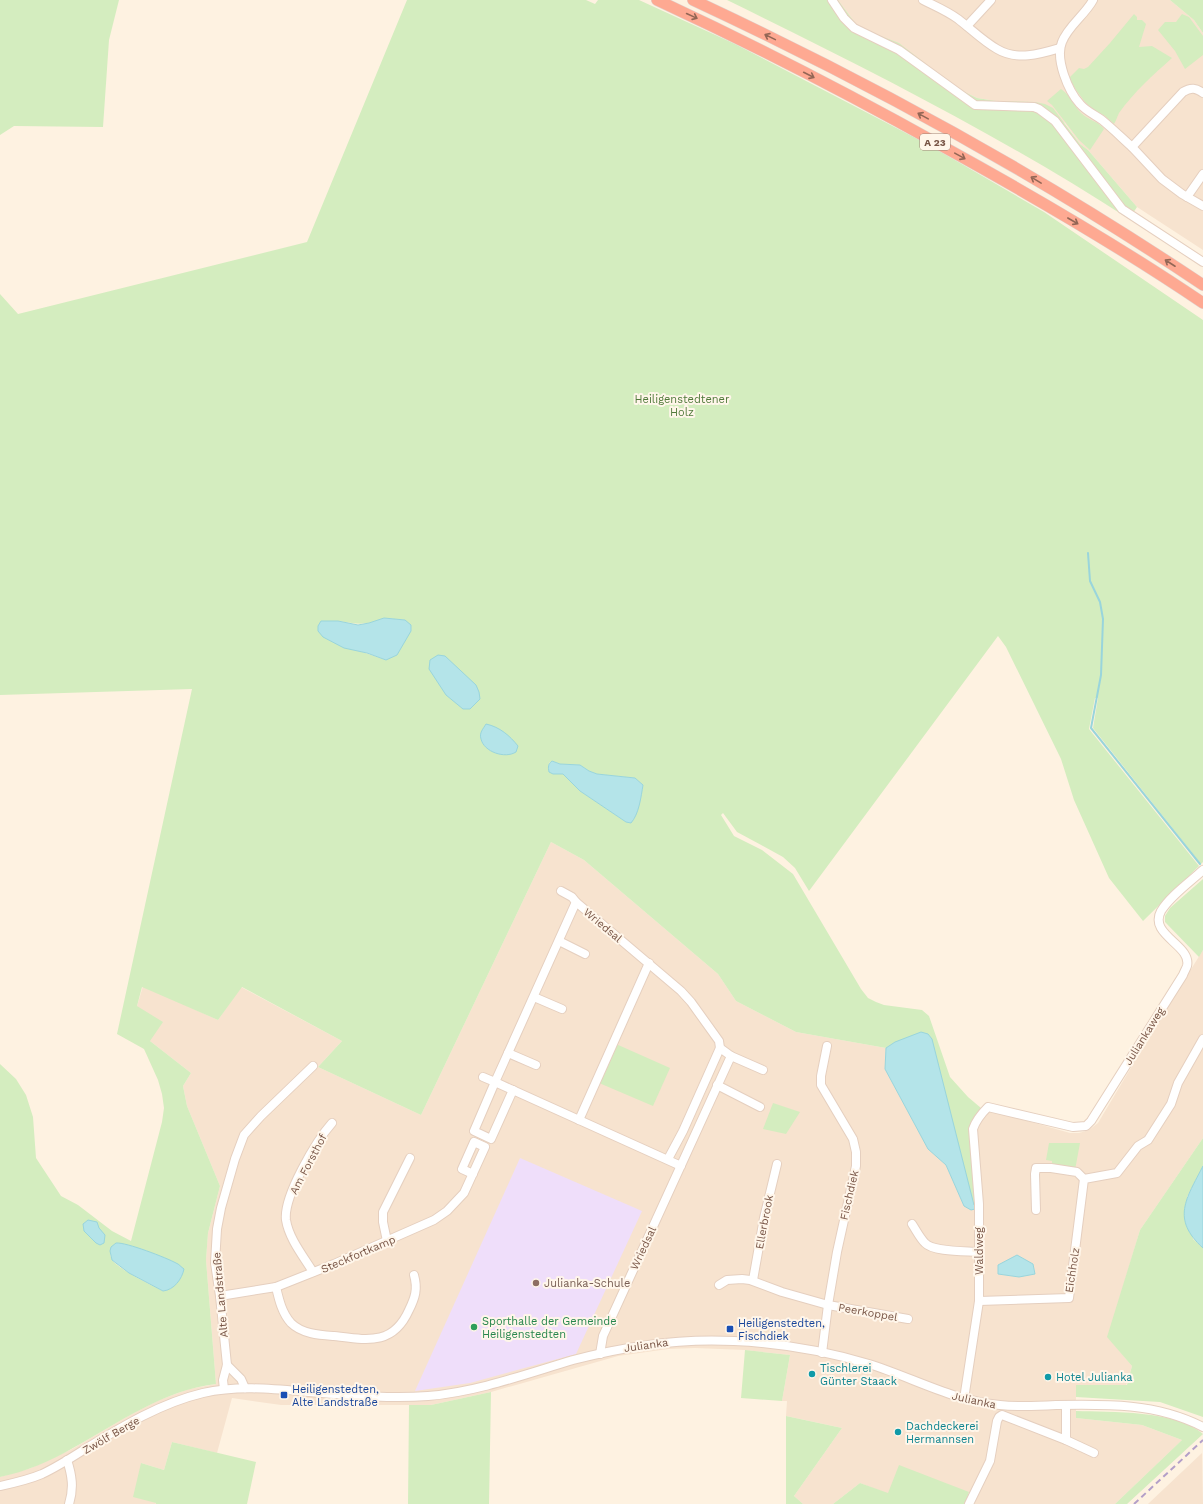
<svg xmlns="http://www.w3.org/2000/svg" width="1203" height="1504" font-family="'Work Sans',sans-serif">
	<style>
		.residential { fill: #f7e3cf }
		.education { fill: #efdefa }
		.green { fill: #d4edbf; fill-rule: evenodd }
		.water { fill: #b4e4e9; stroke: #99d5dc }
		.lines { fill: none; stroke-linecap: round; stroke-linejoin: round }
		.stream { stroke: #99d5dc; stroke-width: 2 }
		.minor-casing { stroke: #e5cfbf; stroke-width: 10 }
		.highway-casing { stroke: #dfd6d3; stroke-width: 12 }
		.minor { stroke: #fff; stroke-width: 8 }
		.highway { stroke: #fea992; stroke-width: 11 }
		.rail { stroke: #b39fc8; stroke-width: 2; stroke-dasharray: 6 4; stroke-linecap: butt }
		.oneway { stroke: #936655 }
		.education-dot { fill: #8d6e63; stroke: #fff6ea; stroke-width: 1.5 }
		.leisure-dot { fill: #2e9e5b; stroke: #fff6ea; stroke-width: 1.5 }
		.transit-dot { fill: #1a4fb4; stroke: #fff6ea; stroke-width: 1.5 }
		.culture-dot { fill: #0f9aa8; stroke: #fff6ea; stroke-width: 1.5 }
		.labels { text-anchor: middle; stroke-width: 4; stroke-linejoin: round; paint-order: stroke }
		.shield { fill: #fff6ea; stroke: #a08577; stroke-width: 1 }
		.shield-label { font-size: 10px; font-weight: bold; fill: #785546 }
		.park-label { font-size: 11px; fill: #50793a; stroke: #fff6ea }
		.street-label { font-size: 11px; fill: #785546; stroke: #fff6ea }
		.education-label { font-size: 11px; fill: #785e54; stroke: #fff6ea; text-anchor: start }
		.leisure-label { font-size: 11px; fill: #27864d; stroke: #fff6ea; text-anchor: start }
		.transit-label { font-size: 11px; fill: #164399; stroke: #fff6ea; text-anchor: start }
		.culture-label { font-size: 11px; fill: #0d838f; stroke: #fff6ea; text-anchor: start }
	</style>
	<rect width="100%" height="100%" fill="#fef2e1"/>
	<!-- residential -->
	<g class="residential">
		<path d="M838,0h332l24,20 9,13v217l-66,-43 -49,-57 -8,-6 -15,-21 -69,-22 -19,-3 -20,-10 -84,-55 -17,-9z"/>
		<path d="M551,842l33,18 134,114 18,27 60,31 90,16 -1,21 43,80 18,16 18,41 6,-76 3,-11 8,-11 89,25h9l10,-3 9,-7 62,-104 43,-69v188l-63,92 -32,107 24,29 -6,20h-50v32l66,7 40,15 -67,64h-150l4,-12 -81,2 -28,-11 -27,21h-30l-9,-8 48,-68 -56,-12 1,-15h-5l8,-46 -45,-5 -50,-2 -27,1 -50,7 -127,36 -60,13h-150l-49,-7 -15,55 -45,-11 -8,28 -23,-7 15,41h-156v-27l31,-9 41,-19 56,-33 31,-16 30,-11 27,-5 -10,-124 2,-27 12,-47 -33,-80 -4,-20 8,-13 -41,-32 -13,-35 6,-20 75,34 23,-33 101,54 -24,26 103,48z"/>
		<path d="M1202,1453l1,51h-55z"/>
	</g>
	<!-- education -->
	<path class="education" d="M520,1158l122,53 -66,143 -106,29 -55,8z"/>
	<!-- green -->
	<g class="green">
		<path d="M0,0h119l-10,40 -6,87 -89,-1 -14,9z"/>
		<path d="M407,0h179l9,4 3,-4h41l96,44 194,101 115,67 159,108v542l-2,2 -108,-136 5,-30h-3l-6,31 110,137 -56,55 -34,-43 -35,-78 -13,-41 -55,-112 -8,-11 -189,255 -14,-23 -12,-11 -20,-11 -26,-14 -14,-19 -2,2 13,21 28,14 31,24 68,115 7,9 8,4 8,3 38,5 7,6 21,61 18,20 13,11 -8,11 -3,11 5,76h-1l-79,-164 -9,6 -90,-16 -60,-31 -18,-27 -134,-114 -33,-18 -130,273 -103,-48 24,-26 -100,-54 -24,33 -76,-33 -5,19 26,16 -13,19 41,32 -8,13 4,20 33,80 -12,47 -2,27 10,124c-53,6 -97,39 -143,64 -22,13 -48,24 -73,29v-413l16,15 10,16 7,22 3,41 25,38 17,9 34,26 19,10 31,-119 2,-14 -2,-14 -4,-14 -14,-31 -27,-15 75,-345 -192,6v-401l18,20 289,-72zM384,618l21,2 -19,40 -53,-18 -9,-5 14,-16c19,3 27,5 46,-3zM552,761l8,3 20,1 9,6 8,3 38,4 8,7 -4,20 -5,14 -8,3 -46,-31 -17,-17h-10l-4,-11zM111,1247l72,22c-1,10 -9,21 -20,22 -12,-6 -43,-21 -51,-31 -2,-4 -2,-9 -1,-13z"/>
		<path d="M727,0h111l18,24 17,9 26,10 58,45 20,10 19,3 39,1 10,2 8,4 27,36 8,6 49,57 -8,12c-128,-83 -265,-152 -402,-219z"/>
		<path d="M1170,0h33v33l-9,-13z"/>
		<path d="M1134,14l3,3v3h5l4,4 -7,23 13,-1 20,12c-19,17 -38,34 -53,55 -2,4 -3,8 -5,11l-9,-8 -11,-6 -9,-8 -9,-12 -7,-12 10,-10 5,1 4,-2 22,-24z"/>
		<path d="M1182,14l7,3 14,19v19l-18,14 -10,-18 -17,-21 7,-8h11z"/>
		<path d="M1061,89c9,6 13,17 20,24 7,7 17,8 23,16l-14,21 -11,-10 -27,-35 -5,-4z"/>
		<path d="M1203,879v71l-4,7 -34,-35v-6l5,-8z"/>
		<path d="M616,1044l54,24 -17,38 -54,-23z"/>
		<path d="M773,1103l27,9 -14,22 -23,-5z"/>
		<path d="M1203,1138v28l-16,31 6,42 10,9v169l-43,-15 -84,-5v-12h51l5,-19 -25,-29 33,-107z"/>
		<path d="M1049,1143h31l-5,27 -23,-4v-5l-6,-1z"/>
		<path d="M745,1350l45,5 -8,46 -41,-3z"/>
		<path d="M491,1392l-2,112h-81l1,-99h22z"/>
		<path d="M1076,1411c35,1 100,-1 127,23l-76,70h-12l67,-64 -40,-15 -66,-7z"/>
		<path d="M786,1416l56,12 -48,68 9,8h-17z"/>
		<path d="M172,1442l84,20 -9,42h-91v-1l-23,-6 8,-34 23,7z"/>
		<path d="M899,1465l70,27 -4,12h-132l27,-21 28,10z"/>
	</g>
	<!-- water -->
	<g class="water">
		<path d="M384,618l21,2 6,5v6l-14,24 -11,5 -19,-7 -23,-5 -21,-11 -5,-6v-5l3,-5h17l20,4 11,-2z"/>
		<path d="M438,655l7,1 31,29 3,7 1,7 -10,10h-7l-17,-14 -17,-26 1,-9z"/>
		<path d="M486,724c14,3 24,12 32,22l-2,6c-11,7 -32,0 -35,-13 -2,-6 2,-10 5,-15z"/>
		<path d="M552,761l8,3 20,1 9,6 8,3 38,4 8,7c-2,12 -4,29 -12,38l-5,-1 -46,-31 -17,-17h-10l-4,-2c-1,-5 -1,-8 3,-11z"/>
		<path d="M921,1032l7,2 4,5 42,166 1,1v3l-4,1 -7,-4 -18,-41 -18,-16 -43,-80 1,-21 9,-6z"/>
		<path d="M1203,1166v82c-32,-29 -17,-49 0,-82z"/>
		<path d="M88,1220l9,2 2,6 6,7 -1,8 -4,2 -4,-2 -12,-12 -1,-7z"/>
		<path d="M116,1243c10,-1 51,15 60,20 3,1 5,4 8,6 -2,10 -10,21 -21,22l-34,-18 -17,-13 -2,-9 1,-4z"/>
		<path d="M1017,1255l16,9 2,10 -16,3 -21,-3v-9z"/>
	</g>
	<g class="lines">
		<!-- stream -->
		<path class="stream" d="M1088,553l2,28 10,21 3,17 -2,56 -10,53 109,136"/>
		<!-- minor casing -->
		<g class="minor-casing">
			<g id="minor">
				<path d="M832,0l12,18 10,10 45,22 76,55 59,2 5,2 16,12 67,88 81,53"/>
				<path d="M923,0c12,6 24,11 35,19 13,10 25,22 39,30 20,12 43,5 63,-1"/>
				<path d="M1093,0c-8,15 -25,26 -31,42 -7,17 6,49 18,62 6,7 15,11 22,16 11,9 20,18 30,27l51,-55c8,-5 13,-4 20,1"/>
				<path d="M967,26l24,-26"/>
				<path d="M1132,147l30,32 20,15 21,12"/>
				<path d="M1187,197l16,-23"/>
				<path d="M561,891l11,6 4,5"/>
				<path d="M559,941l26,13"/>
				<path d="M534,997l28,12"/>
				<path d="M508,1053l28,12"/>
				<path d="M731,1056l32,14"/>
				<path d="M483,1077l12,5 -21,49 17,8 22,-49"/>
				<path d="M717,1085l43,22"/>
				<path d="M579,1120l70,-157"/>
				<path d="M668,1159l15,-28 37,-83"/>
				<path d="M1036,1210l-1,-36 1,-6h15l26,4 7,7"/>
				<path d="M912,1224c4,6 8,14 13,19 8,9 41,8 53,9"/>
				<path d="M387,1241l-4,-19v-10l27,-54"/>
				<path d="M313,1272c-9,-15 -24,-33 -27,-52 -3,-23 30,-79 46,-97"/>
				<path d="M753,1280l11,-62 13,-54"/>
				<path d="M719,1285l8,-5 15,-1 8,1 32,12 46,13 80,14"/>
				<path d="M276,1287c3,13 6,26 15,36 11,11 29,12 43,13 33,4 59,10 75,-26 6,-12 9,-21 5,-35"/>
				<path d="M220,1296l56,-9 58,-23 100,-44 13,-9 17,-18 21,-46 -11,-5 -12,27 11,5"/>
				<path d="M979,1301l90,-3 15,-119 33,-6 21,-27 10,-6 23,-36 7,-21 25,-44"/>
				<path d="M822,1353l6,-48 9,-53 19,-86v-14l-3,-13 -32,-54v-9l6,-30"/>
				<path d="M600,1354l3,-18 128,-280 -11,-8 -1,-7 -28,-39 -10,-11 -105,-89 -81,180 186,84"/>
				<path d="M227,1365l14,14 4,9"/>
				<path d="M224,1389l-1,-9 4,-15 -7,-69 -5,-33 2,-34 4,-21 14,-49 9,-24 17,-19 52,-50"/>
				<path d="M964,1399l15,-98v-97l-6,-75c3,-9 8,-15 15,-22l85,20 13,-1 5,-5 92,-146c1,-3 3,-6 4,-9 5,-21 -39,-31 -26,-55 9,-15 29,-29 42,-41"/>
				<path d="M1066,1440l28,13"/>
				<path d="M67,1460c5,15 7,28 2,44"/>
				<path d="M0,1486c14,-3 28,-6 42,-12 15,-7 29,-16 43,-25 38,-23 76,-46 118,-56 35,-8 71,-4 106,-1 39,3 80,7 119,4 49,-4 98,-22 145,-36 53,-14 106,-22 161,-19 46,2 92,10 135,23 45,14 84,37 131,41 19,2 38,1 56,0 50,-1 101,-2 147,22"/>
				<path d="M969,1504l21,-43 7,-40 2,-4 3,-2 64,25v-35"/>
			</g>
		</g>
		<!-- highway casing -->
		<g class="highway-casing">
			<g id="highway">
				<path d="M657,0c97,45 192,94 285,146 89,49 177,100 261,157"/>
				<path d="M693,0c176,82 348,176 510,285"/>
			</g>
		</g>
		<!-- minor -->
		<use href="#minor" class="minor"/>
		<!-- highway -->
		<use href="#highway" class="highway"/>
		<!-- rail -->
		<path class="rail" d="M1134,1504l69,-64"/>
	</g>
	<!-- one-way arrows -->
	<defs><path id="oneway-shaft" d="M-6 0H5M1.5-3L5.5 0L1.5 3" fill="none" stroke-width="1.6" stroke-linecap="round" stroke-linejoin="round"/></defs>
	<g class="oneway">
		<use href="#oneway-shaft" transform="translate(692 16) rotate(25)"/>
		<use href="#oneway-shaft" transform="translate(770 37) rotate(-154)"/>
		<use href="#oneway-shaft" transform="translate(809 75) rotate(27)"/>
		<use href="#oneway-shaft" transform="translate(923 116) rotate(-151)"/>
		<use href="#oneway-shaft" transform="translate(960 156) rotate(29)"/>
		<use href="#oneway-shaft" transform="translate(1036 180) rotate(-149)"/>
		<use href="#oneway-shaft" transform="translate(1073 221) rotate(30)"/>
		<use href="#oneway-shaft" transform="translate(1170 263) rotate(-147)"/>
	</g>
	<!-- markers -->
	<circle class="education-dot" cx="536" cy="1283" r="4"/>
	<circle class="leisure-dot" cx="474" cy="1327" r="4"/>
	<g class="transit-dot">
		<rect x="726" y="1325" width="8" height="8" rx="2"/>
		<rect x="280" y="1391" width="8" height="8" rx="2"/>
	</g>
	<g class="culture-dot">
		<circle cx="812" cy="1374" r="4"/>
		<circle cx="1048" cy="1377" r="4"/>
		<circle cx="898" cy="1432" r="4"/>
	</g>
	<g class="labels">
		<!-- shield labels -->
		<rect class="shield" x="920" y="134" width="30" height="16" rx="3"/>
		<g class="shield-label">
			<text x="935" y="146">A 23</text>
		</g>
		<!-- park labels -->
		<g class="park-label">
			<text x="682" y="403">Heiligenstedtener<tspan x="682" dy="13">Holz</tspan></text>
		</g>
		<!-- street labels -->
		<g class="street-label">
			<text transform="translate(603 925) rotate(40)" y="4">Wriedsal</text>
			<text transform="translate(1144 1036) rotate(-58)" y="4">Juliankaweg</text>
			<text transform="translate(308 1164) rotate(-62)" y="4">Am Forsthof</text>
			<text transform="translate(849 1195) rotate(-77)" y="4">Fischdiek</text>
			<text transform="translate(764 1222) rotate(-79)" y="4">Ellerbrook</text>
			<text transform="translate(643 1248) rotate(-65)" y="4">Wriedsal</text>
			<text transform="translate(979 1251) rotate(-90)" y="4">Waldweg</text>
			<text transform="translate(358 1254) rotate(-23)" y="4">Steckfortkamp</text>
			<text transform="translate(1072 1270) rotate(-81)" y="4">Eichholz</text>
			<text transform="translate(220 1295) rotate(-95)" y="4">Alte Landstraße</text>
			<text transform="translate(868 1312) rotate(10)" y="4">Peerkoppel</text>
			<text transform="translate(646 1345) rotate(-8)" y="4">Julianka</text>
			<text transform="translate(974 1400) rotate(12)" y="4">Julianka</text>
			<text transform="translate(111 1435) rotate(-30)" y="4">Zwölf Berge</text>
		</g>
		<!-- education labels -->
		<g class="education-label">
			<text x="544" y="1287">Julianka-Schule</text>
		</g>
		<!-- leisure labels -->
		<g class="leisure-label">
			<text x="482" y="1325">Sporthalle der Gemeinde<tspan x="482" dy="13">Heiligenstedten</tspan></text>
		</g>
		<!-- transit labels -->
		<g class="transit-label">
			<text x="738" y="1327">Heiligenstedten,<tspan x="738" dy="13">Fischdiek</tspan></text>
			<text x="292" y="1393">Heiligenstedten,<tspan x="292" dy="13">Alte Landstraße</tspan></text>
		</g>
		<!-- culture labels -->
		<g class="culture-label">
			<text x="820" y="1372">Tischlerei<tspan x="820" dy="13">Günter Staack</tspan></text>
			<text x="1056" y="1381">Hotel Julianka</text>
			<text x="906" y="1430">Dachdeckerei<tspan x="906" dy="13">Hermannsen</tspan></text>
		</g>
	</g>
</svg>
